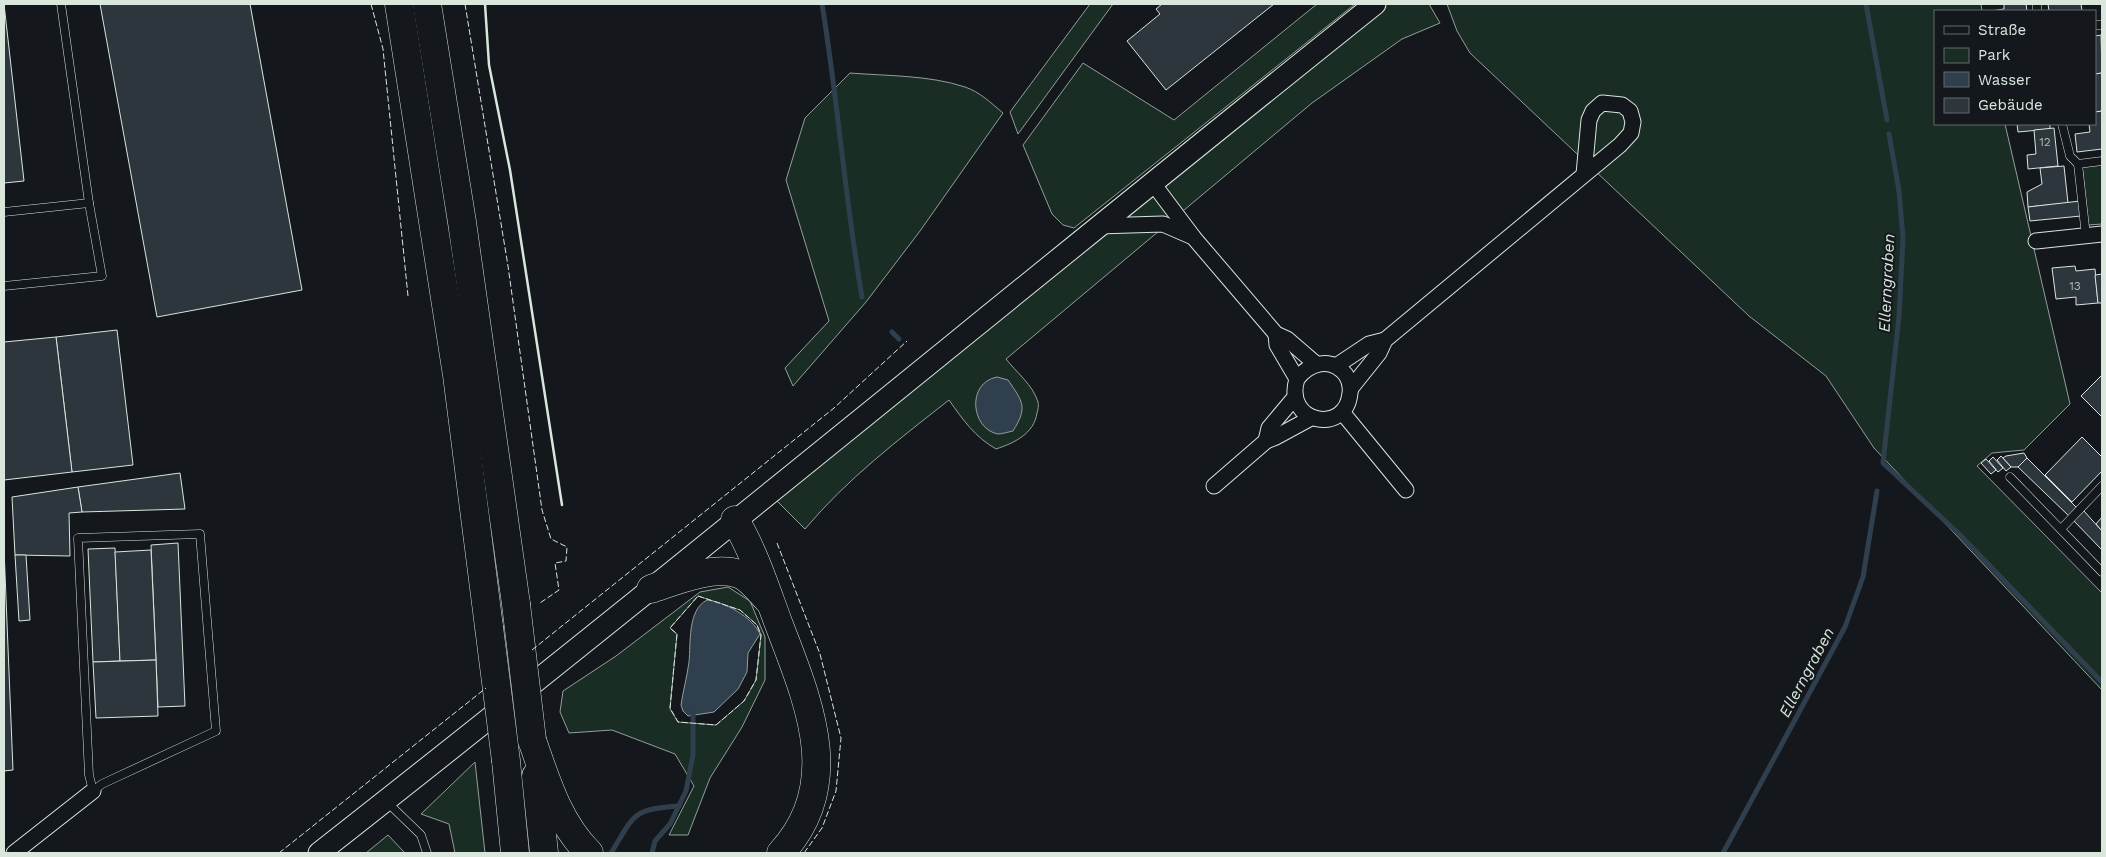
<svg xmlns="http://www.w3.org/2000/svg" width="2106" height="857" font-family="'Work Sans',sans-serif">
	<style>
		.green { fill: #1a2d24; stroke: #939e99; fill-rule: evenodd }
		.water { fill: #2f3f4d; stroke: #939e99 }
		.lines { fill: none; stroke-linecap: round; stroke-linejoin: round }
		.stream { stroke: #2f3f4d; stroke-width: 5 }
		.building { fill: #2c363c; stroke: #d8e6dc }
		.lane-casing { stroke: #d8e6dc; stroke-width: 9 }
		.street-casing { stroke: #d8e6dc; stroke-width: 17 }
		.secondary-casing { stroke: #d8e6dc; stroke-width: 23 }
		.highway-casing { stroke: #d8e6dc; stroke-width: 29 }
		.lane { stroke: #14181c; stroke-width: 8 }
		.street { stroke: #14181c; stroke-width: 15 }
		.secondary { stroke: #14181c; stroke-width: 21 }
		.highway { stroke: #14181c; stroke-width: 28 }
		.highway-bridge-casing { stroke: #d8e6dc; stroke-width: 29; stroke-linecap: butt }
		.highway-bridge { stroke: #14181c; stroke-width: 28 }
		.fence { stroke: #d8e6dc; stroke-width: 1; stroke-dasharray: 6 2.5; stroke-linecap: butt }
		.wall { stroke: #d8e6dc; stroke-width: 2.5 }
		.labels { text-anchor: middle; stroke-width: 4; stroke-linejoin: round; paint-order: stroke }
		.number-label { font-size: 12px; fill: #adbab4 }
		.water-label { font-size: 16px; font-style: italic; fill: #d8e6dc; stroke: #14181c }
	</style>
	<rect width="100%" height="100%" fill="#14181c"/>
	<!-- green -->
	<g class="green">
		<path d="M1090,4h23l-95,130 -8,-22z"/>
		<path d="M1317,4h38l-281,224 -11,-3 -11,-11 -29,-69 60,-82 91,57z"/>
		<path d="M1377,4h52l11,19 -38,16 -90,64 -306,256c10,13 27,26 32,43 1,3 0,8 -1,11 -3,21 -23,30 -41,36 -21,-12 -33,-29 -47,-49 -51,40 -102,79 -144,129l-35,-35z"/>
		<path d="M1447,4h534l1,7h-47v113h70l65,280 -46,46 -32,3 -15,13 125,127v97l-228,-242 -48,-72 -77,-60 -279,-263 -13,-22z"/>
		<path d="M850,73c37,3 79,2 115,14 15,5 26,16 38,26l-83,118 -54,71 -73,84 -8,-18 44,-47 -43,-141 19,-62z"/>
		<path d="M2102,164v60l-14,1 -6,-59z"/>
		<path d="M728,587l22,14 15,36v43l-23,47 -32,51 -22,57h-19l25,-49 -19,-32 -63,-24 -43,3 -9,-21 3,-21 53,-35 84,-64zM698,596l42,14 17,15 4,10 -5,45 -12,21 -28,24 -38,-3 -8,-13 7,-75 -7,-6z"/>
		<path d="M475,762l10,91h-30l-6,-29 -28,-10z"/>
		<path d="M388,835l17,18h-39z"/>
	</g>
	<!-- water -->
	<g class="water">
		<path d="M997,377l11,3c15,22 20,27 5,51 -5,1 -11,3 -15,3 -27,-5 -32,-51 -1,-57z"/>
		<path d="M707,600c18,2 45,17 53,34l-12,19 -1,19 -9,17 -24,23 -26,4 -5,-5 -2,-6c2,-14 6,-28 8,-43 2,-18 -2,-52 18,-62z"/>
	</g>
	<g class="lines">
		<!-- stream -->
		<g class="stream">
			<path d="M822,4c16,97 23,196 40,293"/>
			<path d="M1866,4l21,116"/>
			<path d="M1889,134l10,57 4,47 -4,79 -16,146 77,72 142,147"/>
			<path d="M892,332l7,7"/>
			<path d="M611,853c24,-39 21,-44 68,-47"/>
			<path d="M652,853l3,-12 15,-17 16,-33 7,-36v-41"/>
			<path d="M1723,853l122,-226 18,-50 14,-86"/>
		</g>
	</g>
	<!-- building -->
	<g class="building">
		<path d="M4,4l20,177 -20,2z"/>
		<path d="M100,4h150l52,286 -145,27z"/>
		<path d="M1162,4h112l-108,86 -39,-49 33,-27 -4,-5z"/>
		<path d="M2004,4h22l1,7h-36l13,-2z"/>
		<path d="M2048,4h33l1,7h-33z"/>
		<path d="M2101,35l1,38 -7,1v-38z"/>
		<path d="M2102,73v38l-7,1v-38z"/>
		<path d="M2102,111v38l-25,3 -2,-18 15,-2 -1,-8h6v-12z"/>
		<path d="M2017,124h33v5l-32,3z"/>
		<path d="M2054,128l4,38 -30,3 -1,-14 9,-1 -2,-24z"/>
		<path d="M2064,166l4,37 -40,4 -1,-15 15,-8 -2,-16z"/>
		<path d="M2080,201l1,15 -51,5 -2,-14z"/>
		<path d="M2075,266l1,5 19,-2 3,34 -22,2v-8l-20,2 -4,-31z"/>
		<path d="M2102,274v29h-4l-3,-28z"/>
		<path d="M117,330l16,135 -61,7 -16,-135z"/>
		<path d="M56,337l16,135 -68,8v-138z"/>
		<path d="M2102,375v42l-21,-21z"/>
		<path d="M2082,437l20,20v14l-30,31 -27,-27z"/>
		<path d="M2024,453l3,5 -9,9h-7l-8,-9 3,-2z"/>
		<path d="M2001,456l10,11 -5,4 -9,-11z"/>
		<path d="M1993,457l10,11 -5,4 -9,-11z"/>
		<path d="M2027,458l51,51 -8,8 -52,-50z"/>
		<path d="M1986,459l10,11 -5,4 -10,-11z"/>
		<path d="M180,473l5,36 -103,3 -4,-25z"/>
		<path d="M78,487l4,25 -13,1 1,43 -55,-1 -3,-58z"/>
		<path d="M2083,510l19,21v19l-29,-30z"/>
		<path d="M2102,517v14l-6,-7z"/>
		<path d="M178,543l7,163 -27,1 -7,-162z"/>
		<path d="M115,548l5,113 -27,1 -5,-113z"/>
		<path d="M4,549l9,221 -9,1z"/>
		<path d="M151,550l5,110 -36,1 -5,-109z"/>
		<path d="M15,555h11l4,65 -11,1z"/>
		<path d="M156,660l2,56 -62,2 -3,-56z"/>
	</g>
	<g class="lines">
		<!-- lane casing -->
		<g class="lane-casing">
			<g id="lane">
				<path d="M2037,4v7"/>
				<path d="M2095,25h7"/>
				<path d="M2062,124l8,32 8,8 8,72"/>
				<path d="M2078,164l24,-3"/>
				<path d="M4,212l85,-9 -28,-199"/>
				<path d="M4,286l98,-10 -13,-73"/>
				<path d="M2010,477l92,95"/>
				<path d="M2061,529l41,-43"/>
				<path d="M200,534l16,197 -114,53 -9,7 -4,-16 -11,-237z"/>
				<path d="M387,802l34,33 6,18"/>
			</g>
		</g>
		<!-- street casing -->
		<g class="street-casing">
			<g id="street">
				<path d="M1152,182l42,56 82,96 11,5 29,25"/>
				<path d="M1098,226l65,-2 30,13"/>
				<path d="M2036,241l66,-7"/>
				<path d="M1276,334l1,11 20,34c-14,44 49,57 53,14 1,-6 -1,-13 -4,-18 -15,-19 -37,-12 -49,4"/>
				<path d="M1336,366l33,-22 16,-4"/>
				<path d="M1351,388l28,-35 6,-13 235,-195 11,-12 2,-11 -3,-11 -8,-6 -20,-2 -9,8 -4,9 -5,54"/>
				<path d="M1342,412l64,78"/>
				<path d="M1266,441l3,-13 26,-31"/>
				<path d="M1214,486l52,-45 10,-4 35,-19"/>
				<path d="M14,853l79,-62"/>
			</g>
		</g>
		<!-- secondary casing -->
		<g class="secondary-casing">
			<path id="secondary" d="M319,853c356,-279 703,-567 1056,-849"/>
		</g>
		<!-- highway casing -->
		<g class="highway-casing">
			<g id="highway">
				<path d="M399,4l58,371 32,252"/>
				<path d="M427,4l35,218 54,382"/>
				<path d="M735,520c19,32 30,67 43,102 29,77 68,161 3,231"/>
				<path d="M651,589c24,-8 62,-24 88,-15 11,4 21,18 29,26"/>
				<path d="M532,740c14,40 26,82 57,113"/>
				<path d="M506,761l9,92"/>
				<path d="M536,776l8,77"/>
			</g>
		</g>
		<!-- lane -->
		<use href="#lane" class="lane"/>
		<!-- street -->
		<use href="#street" class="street"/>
		<!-- secondary -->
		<use href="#secondary" class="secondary"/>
		<!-- highway -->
		<use href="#highway" class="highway"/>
		<!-- highway-bridge casing -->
		<g class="highway-bridge-casing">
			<g id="highway-bridge">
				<path d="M516,604l16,136"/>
				<path d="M489,627l17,134"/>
			</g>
		</g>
		<!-- highway-bridge -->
		<use href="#highway-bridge" class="highway-bridge"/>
		<!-- fence -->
		<g class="fence">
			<path d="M371,4l12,45 25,247"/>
			<path d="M465,4l43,262 34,244 9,29 16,8 -1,14 -11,2 4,27 -19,13"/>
			<path d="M777,543l43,111 21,84 -5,53 -14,37 -18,25"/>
			<path d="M698,596l42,14 17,15 4,10 -5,45 -12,21 -28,24 -38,-3 -8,-14 7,-74 -7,-6z"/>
			<path d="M532,650l302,-242 73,-67"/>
			<path d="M279,853l207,-165"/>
		</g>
		<!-- wall -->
		<path class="wall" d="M485,4l4,61 21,105 52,335"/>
	</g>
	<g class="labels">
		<!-- number labels -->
		<g class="number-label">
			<text x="2045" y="146">12</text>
			<text x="2075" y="290">13</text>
		</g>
		<!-- water labels -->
		<g class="water-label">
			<text transform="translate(1886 283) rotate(-87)" y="6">Ellerngraben</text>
			<text transform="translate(1806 672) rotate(-62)" y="6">Ellerngraben</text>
		</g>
	</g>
	<!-- border -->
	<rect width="2106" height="857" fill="none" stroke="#d8e6dc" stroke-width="10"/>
	<!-- legend -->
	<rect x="1934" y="10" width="162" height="115" fill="#14181c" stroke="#626a69"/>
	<rect x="1944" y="26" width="25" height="8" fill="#14181c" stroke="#626a69"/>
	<text x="1978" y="35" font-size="15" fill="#d8e6dc">Straße</text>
	<rect x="1944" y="48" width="25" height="15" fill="#1a2d24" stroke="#626a69"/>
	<text x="1978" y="60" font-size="15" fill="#d8e6dc">Park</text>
	<rect x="1944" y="72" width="25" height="15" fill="#2f3f4d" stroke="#626a69"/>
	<text x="1978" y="85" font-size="15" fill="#d8e6dc">Wasser</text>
	<rect x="1944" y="98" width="25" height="15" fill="#2c363c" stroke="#626a69"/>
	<text x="1978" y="110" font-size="15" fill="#d8e6dc">Gebäude</text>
</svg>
